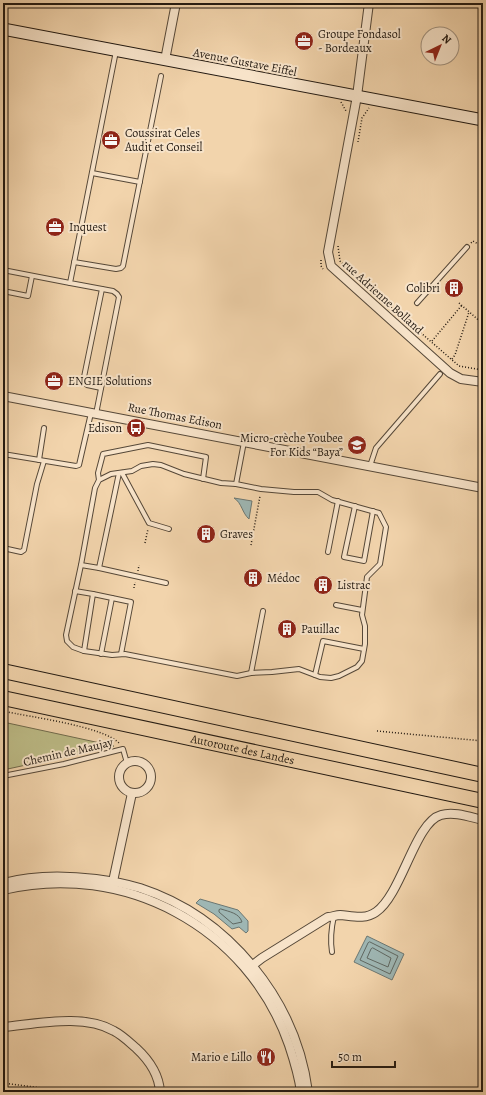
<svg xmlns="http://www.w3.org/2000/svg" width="486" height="1095" font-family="Alegreya,serif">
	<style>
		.green { fill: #bdbc87; stroke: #706a4c }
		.water { fill: #9eb6b3; stroke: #6c7772 }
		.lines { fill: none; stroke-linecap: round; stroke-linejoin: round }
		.shore { stroke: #606862; stroke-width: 1 }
		.lane-casing { stroke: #564838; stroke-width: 6 }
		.street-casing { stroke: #564838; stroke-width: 10 }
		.secondary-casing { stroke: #221911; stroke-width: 13 }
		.highway-casing { stroke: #221911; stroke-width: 16 }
		.path { stroke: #221911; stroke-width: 1.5; stroke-dasharray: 1 2; stroke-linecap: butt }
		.lane { stroke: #f7e3c9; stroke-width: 4 }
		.street { stroke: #f7e3c9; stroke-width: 8 }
		.secondary { stroke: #f7e3c9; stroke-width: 11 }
		.highway { stroke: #f2d4ac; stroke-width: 14 }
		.labels { text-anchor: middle; stroke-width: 4; stroke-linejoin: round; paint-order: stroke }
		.poi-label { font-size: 12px; fill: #221911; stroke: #f7e3c9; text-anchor: start }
		.street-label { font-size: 12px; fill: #221911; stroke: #f7e3c9 }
	</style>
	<rect width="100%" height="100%" fill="#f2d4ac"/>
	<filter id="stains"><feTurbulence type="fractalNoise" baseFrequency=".005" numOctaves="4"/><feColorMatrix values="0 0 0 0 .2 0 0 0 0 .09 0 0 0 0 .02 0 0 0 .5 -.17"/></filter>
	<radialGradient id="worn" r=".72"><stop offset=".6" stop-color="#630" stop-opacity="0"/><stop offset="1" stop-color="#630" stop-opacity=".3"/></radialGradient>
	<!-- green -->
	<path class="green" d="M3,722l111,24 -111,24z"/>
	<!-- water -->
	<g class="water">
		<path d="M234,498l18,3 -3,18c-7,-6 -7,-16 -15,-21z"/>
		<path d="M200,899l38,11 10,11v10l-2,2 -7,-6 -7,2 -18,-15 -18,-11z"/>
		<path d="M367,936l37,18 -12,26 -38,-18z"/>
	</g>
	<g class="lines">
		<!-- shore -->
		<g class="shore">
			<path d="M221,909c9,3 18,4 21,13l-9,2 -14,-12v-2z"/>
			<path d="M370,942l28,14 -8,18 -30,-14 8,-17z"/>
			<path d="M373,948l18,10 -3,9 -21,-9 4,-9z"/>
		</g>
		<!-- lane casing -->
		<g class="lane-casing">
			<g id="lane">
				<path d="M92,173l48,9"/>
				<path d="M74,262l42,7 5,-1 2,-2 38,-190"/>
				<path d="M3,270l67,13"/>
				<path d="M3,291l25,5 4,-20"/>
				<path d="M417,303l50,-56"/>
				<path d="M101,388l-14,-3 -3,-3v-5l18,-88"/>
				<path d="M96,414l23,-117 -2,-3 -4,-3 -43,-8 46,-232"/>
				<path d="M3,454l73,12 3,-1 12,-52"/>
				<path d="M39,460l5,-32"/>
				<path d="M153,464l8,1 23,9 37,9 15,1 25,5 33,3h24l14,8 47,13 7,14 -6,37 -13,13 -5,38 3,11v18l-3,17 -5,6 -18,9 -8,2 -11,-1 -21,-8 -27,3 -21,1 -14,3 -112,-22 -13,1 -28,-4 -11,-4 -6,-6 -1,-6 15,-70 14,-77 4,-8 12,-6 21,-3 9,-5z"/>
				<path d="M370,466l6,-18 64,-74"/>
				<path d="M122,473l27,50 20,6"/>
				<path d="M99,480l-1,-7 5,-19 45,-9 58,12 -3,22"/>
				<path d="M236,484l8,-42"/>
				<path d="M355,506l-11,51 20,4 9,-50"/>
				<path d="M3,548l18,4 3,-2 13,-66 7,-23"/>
				<path d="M328,552l10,-51"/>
				<path d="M81,565l18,3 20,-95"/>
				<path d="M99,568l67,15"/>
				<path d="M75,591l18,3"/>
				<path d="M336,605l26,5"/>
				<path d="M84,651l9,-57 38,8 -10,52"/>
				<path d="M101,654l11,-56"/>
				<path d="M251,673l12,-62"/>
				<path d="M315,675l8,-34 41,8"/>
				<path d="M3,776l61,-12 59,-15 4,14"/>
				<path d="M332,952c-2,-13 -1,-23 2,-36"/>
			</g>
		</g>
		<!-- street casing -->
		<g class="street-casing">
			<g id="street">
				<path d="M369,3l-12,93 -29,156 3,14 119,107 11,6 22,3"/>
				<path d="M165,60l11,-57"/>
				<path d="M3,396l480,92"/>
				<circle cx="135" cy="777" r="16"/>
				<path d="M3,883c30,-8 62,-8 93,-4 15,2 30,5 44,9 89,29 156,112 168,204"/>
				<path d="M112,886l20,-93"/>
				<path d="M3,890c121,-29 245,37 286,155 5,15 10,31 12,47"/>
				<path d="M249,968l13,-10 66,-41c4,0 8,-2 12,-2 12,1 25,5 36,-3 26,-18 39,-90 65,-97 13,-4 29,2 42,5"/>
				<path d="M3,1027c33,-3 81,-14 111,4 8,4 15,11 22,17 13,12 23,26 24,44"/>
			</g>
		</g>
		<!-- secondary casing -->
		<g class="secondary-casing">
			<path id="secondary" d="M3,29l480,91"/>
		</g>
		<!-- highway casing -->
		<g class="highway-casing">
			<g id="highway">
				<path d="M3,671l480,104"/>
				<path id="s1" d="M3,698l480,103"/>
			</g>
		</g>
		<!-- path -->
		<g class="path">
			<path d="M341,102l5,9"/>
			<path d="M358,142l4,-24 7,-10"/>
			<path d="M471,243l2,-2 10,6"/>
			<path d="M338,246l2,15 11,11 108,94 24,4"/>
			<path d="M321,260v6l2,3"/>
			<path d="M459,303l24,21"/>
			<path d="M432,341l30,-36"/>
			<path d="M452,359l3,-4 14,-43"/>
			<path d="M145,543l3,-14"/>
			<path d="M251,545l9,-49"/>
			<path d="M138,571l1,-6"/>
			<path d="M134,588l1,-6"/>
			<path d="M3,711c26,6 101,15 117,33"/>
			<path d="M377,731l106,10"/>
			<path d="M3,1083l70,9"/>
		</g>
		<!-- lane -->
		<use href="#lane" class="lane"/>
		<!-- street -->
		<use href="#street" class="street"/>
		<!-- secondary -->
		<use href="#secondary" class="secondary"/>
		<!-- highway -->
		<use href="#highway" class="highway"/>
	</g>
	<!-- icons -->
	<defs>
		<g id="office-disc" transform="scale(1)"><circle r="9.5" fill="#8f2418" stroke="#f7e3c9"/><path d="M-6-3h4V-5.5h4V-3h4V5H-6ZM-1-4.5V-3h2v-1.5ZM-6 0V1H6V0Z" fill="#fff"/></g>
		<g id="building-disc" transform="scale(1)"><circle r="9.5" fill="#8f2418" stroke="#f7e3c9"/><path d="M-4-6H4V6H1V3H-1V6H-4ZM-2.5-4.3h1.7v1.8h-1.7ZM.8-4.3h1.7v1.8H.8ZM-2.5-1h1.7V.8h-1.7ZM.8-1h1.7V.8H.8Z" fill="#fff"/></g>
		<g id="bus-disc" transform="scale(1)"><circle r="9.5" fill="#8f2418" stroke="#f7e3c9"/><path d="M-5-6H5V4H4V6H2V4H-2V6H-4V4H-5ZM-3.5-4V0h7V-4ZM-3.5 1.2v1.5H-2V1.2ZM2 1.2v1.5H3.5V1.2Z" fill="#fff"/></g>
		<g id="school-disc" transform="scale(1)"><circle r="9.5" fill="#8f2418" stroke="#f7e3c9"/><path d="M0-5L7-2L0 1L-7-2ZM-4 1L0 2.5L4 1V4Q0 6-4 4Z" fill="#fff"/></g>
		<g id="restaurant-disc" transform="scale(1)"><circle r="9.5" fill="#8f2418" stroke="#f7e3c9"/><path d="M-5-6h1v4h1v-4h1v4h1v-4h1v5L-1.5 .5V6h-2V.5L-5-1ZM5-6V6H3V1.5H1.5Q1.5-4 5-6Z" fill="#fff"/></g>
	</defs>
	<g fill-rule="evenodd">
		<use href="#office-disc" x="304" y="41"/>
		<use href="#office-disc" x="111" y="140"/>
		<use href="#office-disc" x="55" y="227"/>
		<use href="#building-disc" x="454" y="288"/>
		<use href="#office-disc" x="54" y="381"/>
		<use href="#bus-disc" x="136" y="428"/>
		<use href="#school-disc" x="357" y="445"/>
		<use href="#building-disc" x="206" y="534"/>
		<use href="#building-disc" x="253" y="578"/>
		<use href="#building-disc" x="323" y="585"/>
		<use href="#building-disc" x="287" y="629"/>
		<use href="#restaurant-disc" x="266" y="1057"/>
	</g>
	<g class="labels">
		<!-- poi labels -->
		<g class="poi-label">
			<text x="318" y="38">Groupe Fondasol<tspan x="318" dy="14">- Bordeaux</tspan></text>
			<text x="125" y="137">Coussirat Celes<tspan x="125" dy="14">Audit et Conseil</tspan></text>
			<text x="69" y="231">Inquest</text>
			<text x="440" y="292" text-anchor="end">Colibri</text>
			<text x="68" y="385">ENGIE Solutions</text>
			<text x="122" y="432" text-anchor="end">Edison</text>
			<text x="343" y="442" text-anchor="end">Micro-crèche Youbee<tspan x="343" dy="14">For Kids “Baya”</tspan></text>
			<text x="220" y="538">Graves</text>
			<text x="267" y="582">Médoc</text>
			<text x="337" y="589">Listrac</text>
			<text x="301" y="633">Pauillac</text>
			<text x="252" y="1061" text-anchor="end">Mario e Lillo</text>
		</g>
		<!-- street labels -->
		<g class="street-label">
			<text transform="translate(245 62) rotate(11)" y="4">Avenue Gustave Eiffel</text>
			<text transform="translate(383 297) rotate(42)" y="4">rue Adrienne Bolland</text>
			<text transform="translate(175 416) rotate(11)" y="4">Rue Thomas Edison</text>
			<text dy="4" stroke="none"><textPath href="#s1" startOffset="245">Autoroute des Landes</textPath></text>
			<text transform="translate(68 752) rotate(-13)" y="4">Chemin de Maujay</text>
		</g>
	</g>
	<!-- margin -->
	<rect width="486" height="1095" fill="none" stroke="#f2d4ac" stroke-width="16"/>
	<rect x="4" y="4" width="478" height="1087" fill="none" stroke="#221911" stroke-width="2"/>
	<rect x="8" y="8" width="470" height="1079" fill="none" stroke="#221911"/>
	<!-- north arrow -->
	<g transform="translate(440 46) rotate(43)"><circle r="19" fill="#f7e3c9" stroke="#a2927f"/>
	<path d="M0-3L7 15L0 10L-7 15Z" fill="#8f2418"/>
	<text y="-6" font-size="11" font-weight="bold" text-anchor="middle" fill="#221911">N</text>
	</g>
	<!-- scale -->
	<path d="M332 1061v6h63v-6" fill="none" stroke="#221911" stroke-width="2"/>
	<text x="338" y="1061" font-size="12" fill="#221911" stroke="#f7e3c9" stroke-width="3" paint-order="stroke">50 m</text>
	<rect width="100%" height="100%" filter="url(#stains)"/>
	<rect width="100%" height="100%" fill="url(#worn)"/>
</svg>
